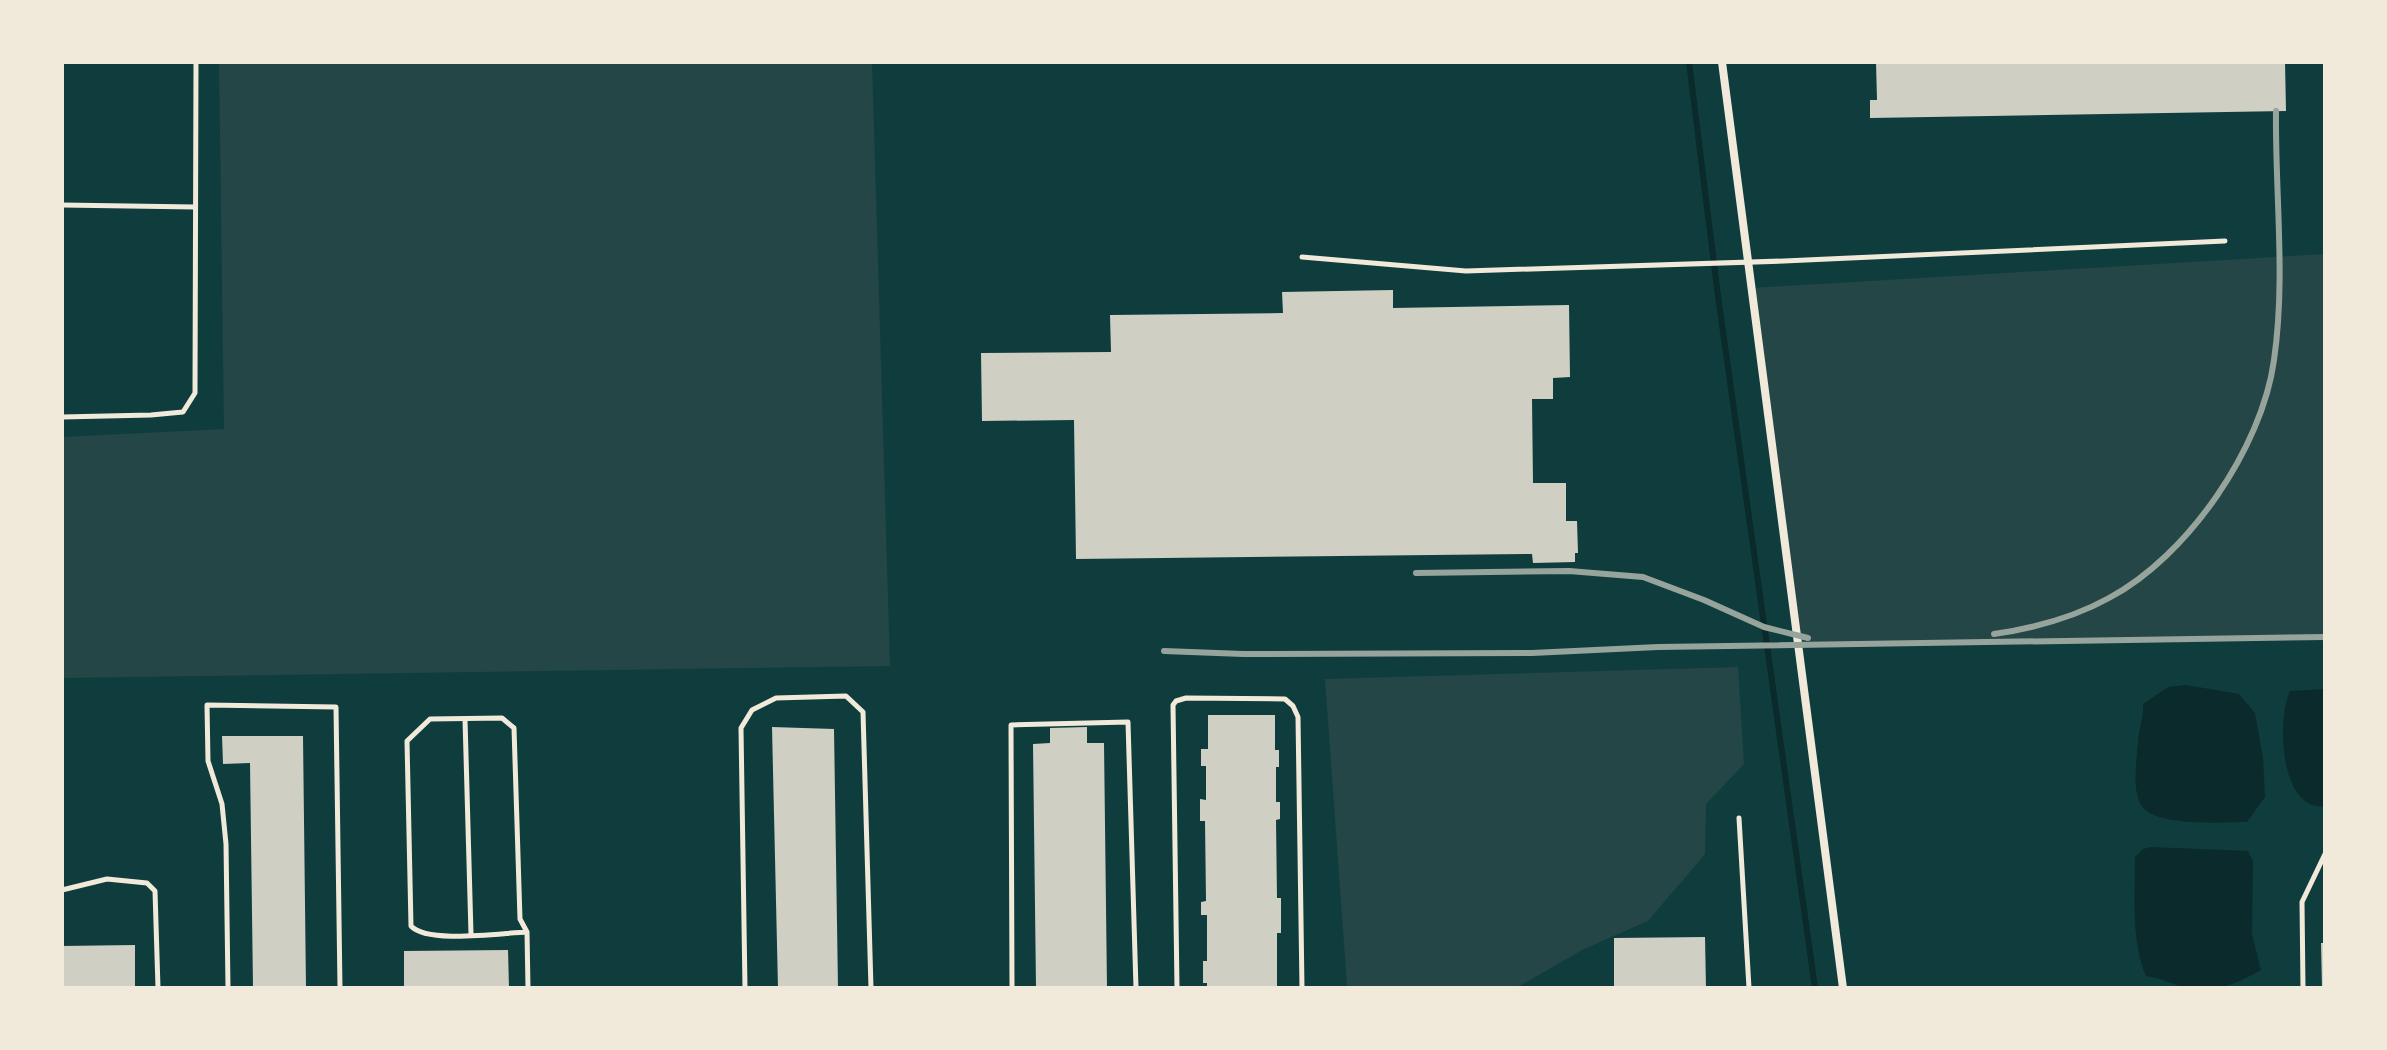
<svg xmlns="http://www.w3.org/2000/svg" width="2387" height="1050" font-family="'Roboto Condensed',sans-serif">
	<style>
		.green { fill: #244646 }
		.water { fill: #0a2a2b }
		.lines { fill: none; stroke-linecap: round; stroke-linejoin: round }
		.stream { stroke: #0a2a2b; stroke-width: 6 }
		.building { fill: #cfcfc3 }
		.service { stroke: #f1e9da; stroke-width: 5 }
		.minor { stroke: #f1e9da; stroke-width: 8 }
		.rail { stroke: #97a49c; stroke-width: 6 }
	</style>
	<rect width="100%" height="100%" fill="#0f3d3e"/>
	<!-- green -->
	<g class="green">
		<path d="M219,62h653l18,604 -828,12v-241l162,-8z"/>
		<path d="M2325,254v383l-526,9 -47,-358z"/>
		<path d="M1738,667l6,97 -38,40 -1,50 -57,67 -64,28 -68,39h-165l-4,-3 -22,-306z"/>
	</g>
	<!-- water -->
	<g class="water">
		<path d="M2186,685l53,9 16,19 8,45 2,39 -18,25c-24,0 -96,6 -107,-19 -8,-17 -3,-43 -2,-62 1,-13 6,-25 5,-37l25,-17z"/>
		<path d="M2325,689v118c-4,-1 -9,0 -13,-2 -33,-13 -34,-88 -22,-114z"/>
		<path d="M2151,847l97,4 5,10 -1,73 9,36c-24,14 -50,25 -78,17 -13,-4 -24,-9 -37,-11 -15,-36 -11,-81 -11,-119l8,-8z"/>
	</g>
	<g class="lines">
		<!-- stream -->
		<path class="stream" d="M1689,62l29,234 97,692"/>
	</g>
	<!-- building -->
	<g class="building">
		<path d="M1876,62h409l1,49 -416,7v-18h7z"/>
		<path d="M1393,290v18l176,-3 1,72 -17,1v21h-21l1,84h33v38h11l1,32h-3v9l-42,1 -1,-9 -456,5 -2,-139 -92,1 -1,-68 130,-1 -1,-37 173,-2 -1,-21z"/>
		<path d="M1208,715h67v35h4v17h-3v35h4v17l-4,1 1,78h4v35h-4v53h-70v-3h-4v-22h4v-46h-6v-13l5,-1 -1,-80h-5v-22l6,1v-34h-5v-17h7z"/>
		<path d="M772,727l62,2 4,259h-60z"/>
		<path d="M1087,727v16h17l3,245h-71l-3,-244 17,-1v-15z"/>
		<path d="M222,736h81l3,252h-53l-3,-225 -27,1z"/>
		<path d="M1705,937l1,51h-92v-50z"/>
		<path d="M2321,943h4v45h-3z"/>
		<path d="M135,945v43h-73v-42z"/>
		<path d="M508,950l1,38h-105v-37z"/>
	</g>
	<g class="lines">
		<!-- service -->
		<g class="service">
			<path d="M62,205l133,2"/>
			<path d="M1302,257l164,14 318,-10 441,-20"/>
			<path d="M62,417l89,-2 32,-3 12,-19 1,-331"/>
			<path d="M465,719l6,215"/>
			<path d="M1739,818l10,170"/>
			<path d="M62,890l45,-11 40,4 8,8 3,97"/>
			<path d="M527,932c-26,1 -100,12 -116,-6l-4,-185 23,-22 72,-1 12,10 6,191 7,13 1,56"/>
			<path d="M228,988l-2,-144 -4,-40 -14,-43 -1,-56 129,2 4,281"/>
			<path d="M745,988l-4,-260 11,-18 24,-12 70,-2 17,16 8,276"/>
			<path d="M1012,988l-1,-263 117,-3 8,266"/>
			<path d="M1177,988l-4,-283 3,-4 10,-3 99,1 8,7 5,11 4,271"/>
			<path d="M2303,988l-1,-86 23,-48"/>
		</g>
		<!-- minor -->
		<path class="minor" d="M1722,62l121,926"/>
		<!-- rail -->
		<g class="rail">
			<path d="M1416,573l153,-2 74,6 61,23 60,27 44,11"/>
			<path d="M1994,634c41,-6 79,-16 115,-36 79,-42 153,-150 165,-238 12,-82 1,-166 2,-249"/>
			<path d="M1164,651l79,3 289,-1 126,-6 667,-10"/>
		</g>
	</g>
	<!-- border -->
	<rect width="2387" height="1050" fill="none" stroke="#f1e9da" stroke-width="128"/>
</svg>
